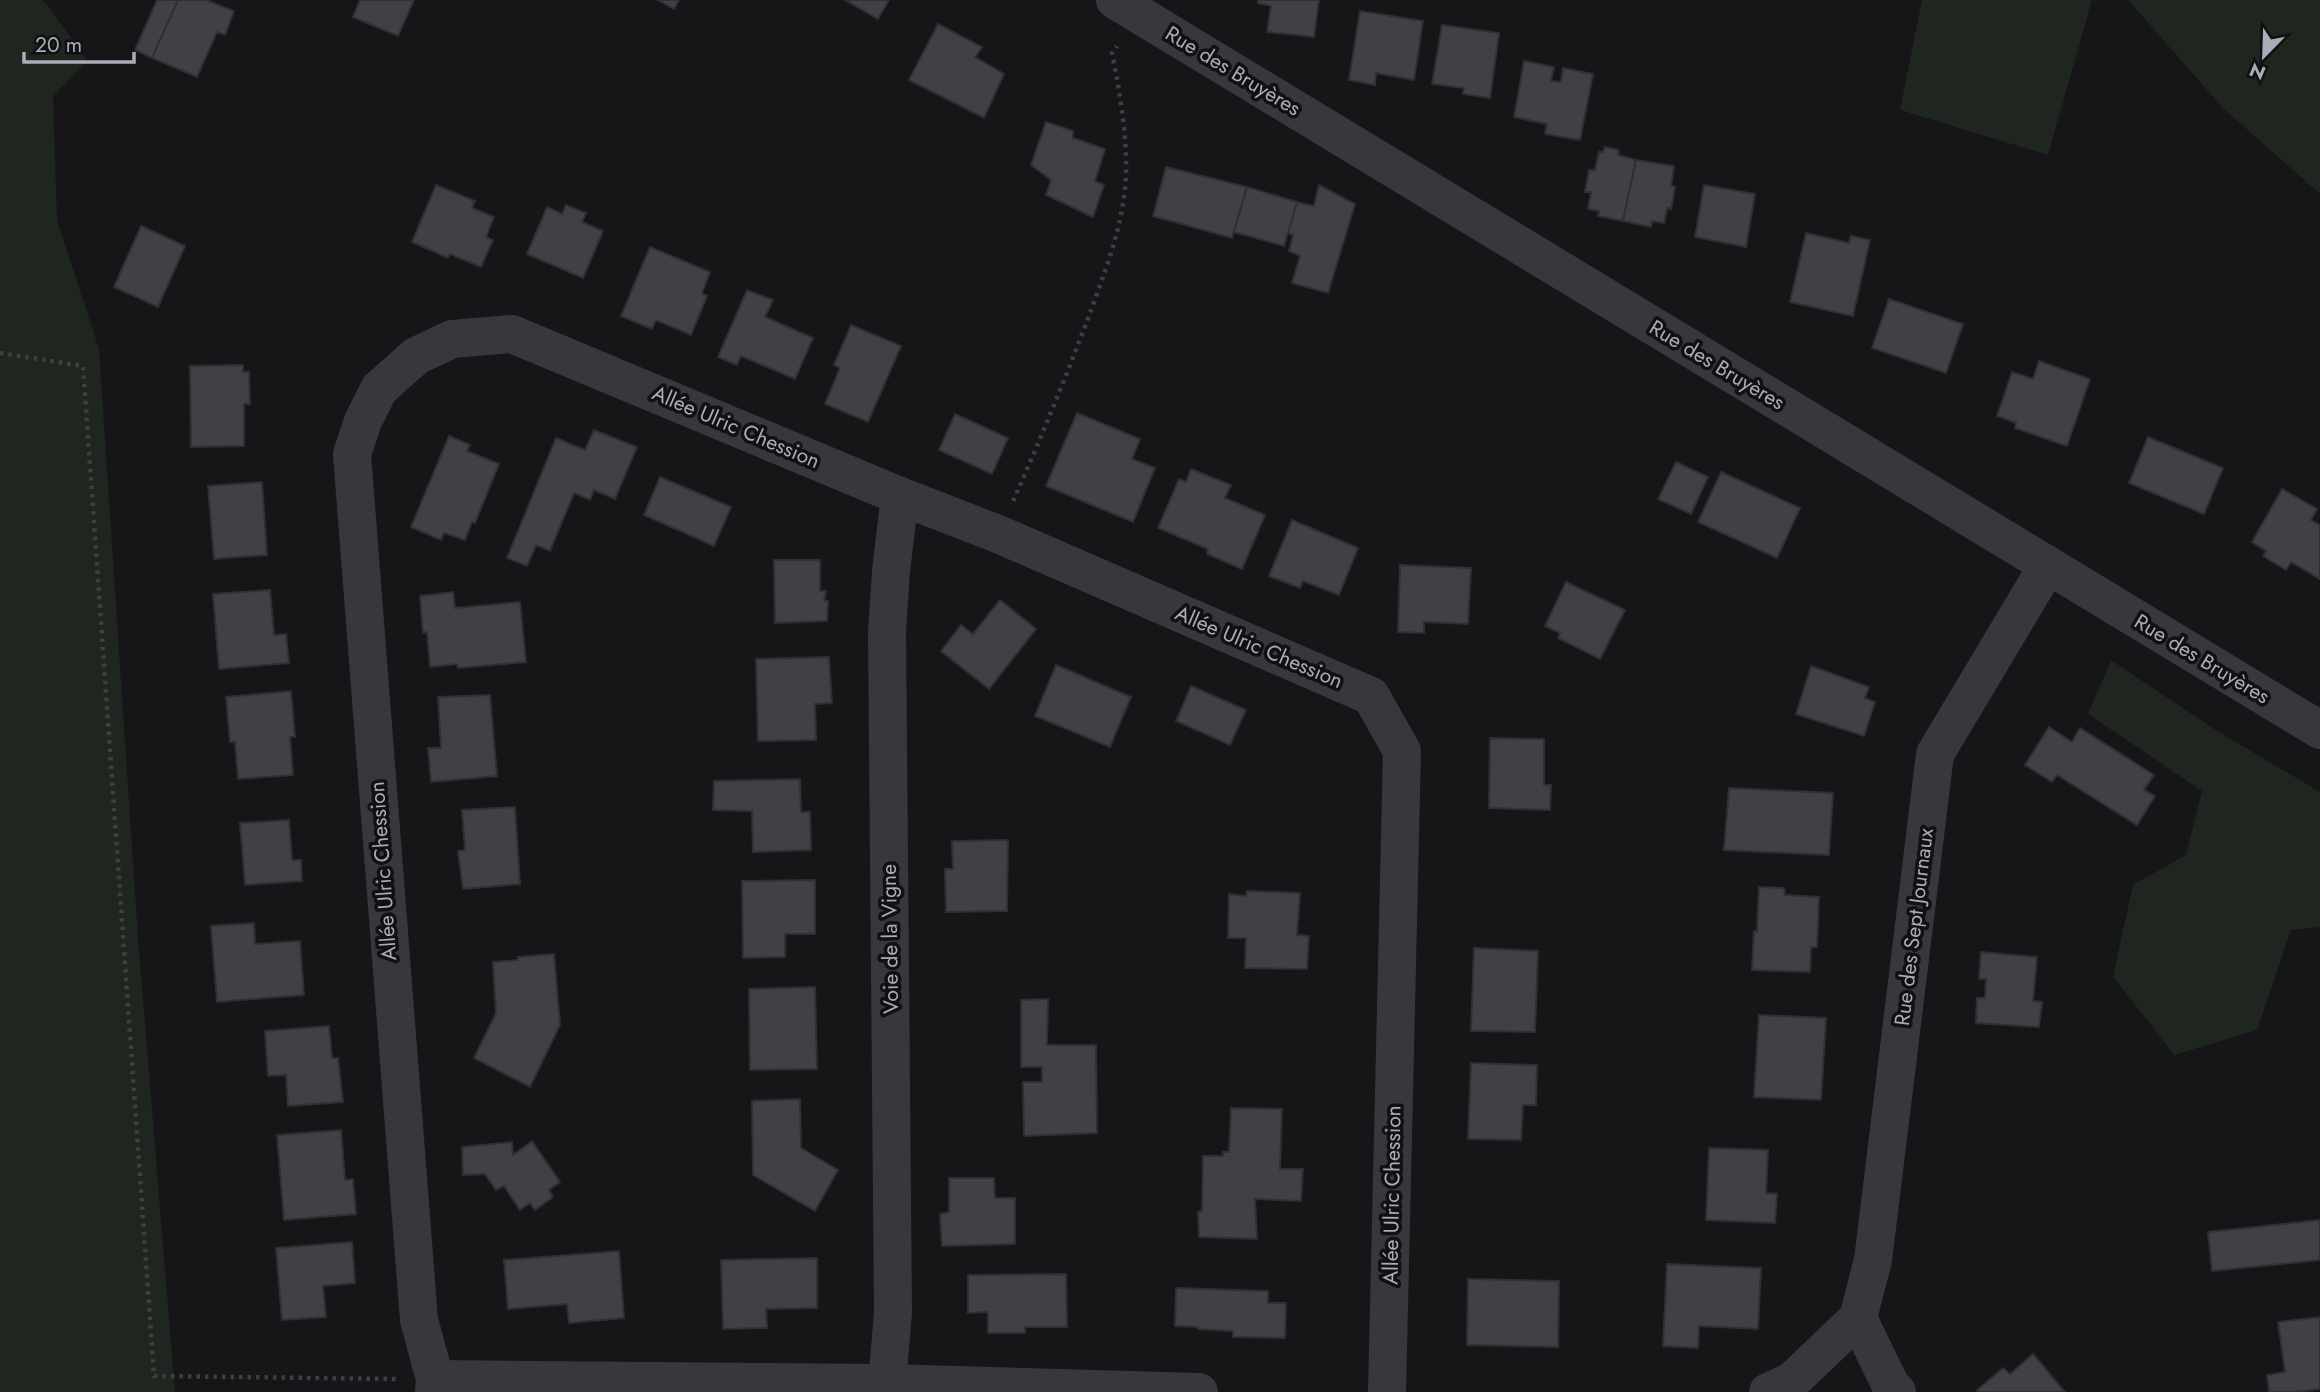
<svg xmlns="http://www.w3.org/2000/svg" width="2320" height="1392" font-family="Jost,sans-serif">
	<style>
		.green { fill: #1e261f }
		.building { fill: #404145; stroke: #303034; stroke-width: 2 }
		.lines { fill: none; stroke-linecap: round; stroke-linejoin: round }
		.path { stroke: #3d3f44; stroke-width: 4.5; stroke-dasharray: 3.5 5; stroke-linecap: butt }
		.minor { stroke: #37383d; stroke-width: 38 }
		.labels { text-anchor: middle; stroke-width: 7; stroke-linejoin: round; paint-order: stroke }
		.street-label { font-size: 21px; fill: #a8adb8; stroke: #111113 }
	</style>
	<rect width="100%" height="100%" fill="#161618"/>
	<!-- green -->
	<g class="green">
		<path d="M0,0h42l7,7 38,54 -34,35 4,124 42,129 39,589 37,454h-175z"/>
		<path d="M1922,0h170l-44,155 -148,-45z"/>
		<path d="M2128,0h192v194l-97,-86z"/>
		<path d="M2111,660l103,69 106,63v135l-29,3 -34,100 -83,25 -61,-79 20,-91 53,-30 16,-64 -114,-77z"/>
	</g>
	<!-- building -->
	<g class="building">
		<path d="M157,0h21l-26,58 -17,-8z"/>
		<path d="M178,0h28l28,11 -9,24 -8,-3 -20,45 -45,-19z"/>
		<path d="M360,0h54l-16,36 -45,-19z"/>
		<path d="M658,0h21l-5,9z"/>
		<path d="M845,0h44l-11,19z"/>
		<path d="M1258,0h61l-5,37 -47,-5 4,-26 -13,-3z"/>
		<path d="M1360,11l63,10 -9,59 -38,-7 -1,12 -26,-5z"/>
		<path d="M938,24l44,23 -7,10 29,17 -20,44 -75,-38z"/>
		<path d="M1442,25l57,8 -9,65 -27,-4 1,-6 -32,-4z"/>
		<path d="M1524,61l30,6 -3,14 10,1 2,-14 30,6 -13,66 -35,-6 2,-10 -33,-7z"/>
		<path d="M1046,122l27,9v7l32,11 -10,32 9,4 -11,32 -47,-22 5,-15 -20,-15z"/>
		<path d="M1605,147l14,3 -1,5 18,5 -13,61 -25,-5 1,-5 -11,-2 3,-17h-6l4,-22h6l4,-18h4z"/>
		<path d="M1636,160l38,6 -3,20 4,1 -4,22 -4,-1 -3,15 -12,-2 -1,6 -28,-6z"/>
		<path d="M1166,167l81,20 -15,51 -79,-22z"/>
		<path d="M436,185l39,16 -3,7 22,9 -8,20 7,3 -12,27 -31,-13 -2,4 -36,-16z"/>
		<path d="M1319,185l36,19 -27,89 -36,-10 8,-27 -11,-5 4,-16 -5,-2 9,-31 17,4z"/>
		<path d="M1704,185l51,9 -9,53 -51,-10z"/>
		<path d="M1247,187l50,15 -13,44 -50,-14z"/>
		<path d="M566,205l20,8 -4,9 21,9 -20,47 -56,-24 20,-47 15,7z"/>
		<path d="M141,226l44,20 -27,61 -44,-20z"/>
		<path d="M1806,233l43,10 2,-7 19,4 -17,76 -63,-14z"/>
		<path d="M650,247l60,25 -8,21 5,3 -16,39 -35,-15 -4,9 -31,-13z"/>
		<path d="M747,290l26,10 -8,17 48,21 -18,41 -54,-23 -4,9 -19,-8z"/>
		<path d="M1889,299l74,25 -17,49 -74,-25z"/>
		<path d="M851,325l50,21 -33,76 -43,-18 15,-36 -6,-3z"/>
		<path d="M2039,361l51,18 -23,67 -52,-18 1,-5 -19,-7 15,-44 21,7z"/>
		<path d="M243,365v7h6l1,32h-6v42l-53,1 -1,-81z"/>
		<path d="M1077,413l63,26 -8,20 23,9 -22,54 -87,-36z"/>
		<path d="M955,414l53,24 -16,36 -53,-24z"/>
		<path d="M594,430l43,17 -22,52 -21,-9 -4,10 -16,-7 -24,58 -14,-6 -9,21 -20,-8 49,-120 29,12z"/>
		<path d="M449,436l21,9 -3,6 32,13 -24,59 -3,-1 -7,18 -21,-7 -3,7 -30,-13z"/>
		<path d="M2148,437l75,31 -19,46 -75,-31z"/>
		<path d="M1676,462l32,15 -17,37 -33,-15z"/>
		<path d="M1191,469l40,16 -6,13 40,17 -23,54 -35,-15 1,-5 -50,-21 21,-49 7,3z"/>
		<path d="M1721,472l79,36 -23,50 -79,-36z"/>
		<path d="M660,477l71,30 -17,39 -70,-31z"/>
		<path d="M262,482l5,73 -53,4 -6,-73z"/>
		<path d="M2282,489l35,20 -6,11 9,5v54l-29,-17 -5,8 -23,-14 3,-5 -14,-9z"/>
		<path d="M1292,520l66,28 -19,47 -36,-14 -3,7 -31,-12z"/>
		<path d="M774,560h46v31h6l-2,9 4,1 -1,20 -52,2z"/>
		<path d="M1400,565l71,3 -3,56 -44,-2v11l-26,-1z"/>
		<path d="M1566,582l59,28 -25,49 -42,-21 2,-5 -15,-7z"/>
		<path d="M270,590l4,45 12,-1 3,29 -70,6 -6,-75z"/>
		<path d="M453,592l2,16 65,-6 6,60 -68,6 -1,-4 -27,3 -3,-35 -4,1 -3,-37z"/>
		<path d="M1000,600l36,29 -47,60 -48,-38 20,-26 12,9z"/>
		<path d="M829,657l3,46 -17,1 1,36 -58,1 -2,-82z"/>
		<path d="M1056,665l75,32 -21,50 -75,-31z"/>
		<path d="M1811,666l58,21 -4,11 10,4 -11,34 -68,-22z"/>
		<path d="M1191,686l55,24 -16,35 -54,-24z"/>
		<path d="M291,691l4,46h-5l3,38 -55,4 -3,-37h-5l-4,-45z"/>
		<path d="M490,695l7,81 -66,6 -3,-34h13l-3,-51z"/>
		<path d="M2049,727l23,15 8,-14 74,47 -10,15 11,6 -18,29 -80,-50 -5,7 -27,-17z"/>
		<path d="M1490,738l54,1v46h7l-1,25 -61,-2z"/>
		<path d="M800,779l1,33h9l1,38 -58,2 -1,-41 -39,-1 1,-29z"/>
		<path d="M1729,788l104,5 -4,62 -105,-5z"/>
		<path d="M515,807l5,77 -57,5 -5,-38 7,-1 -3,-40z"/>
		<path d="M289,820l3,40h9l1,21 -57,4 -5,-62z"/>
		<path d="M1008,840l-1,71 -61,1 -1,-43h8l-1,-28z"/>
		<path d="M815,880v54h-30v23l-42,1 -1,-77z"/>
		<path d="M1759,887l25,1 1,7 34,2 -2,50h-6l-1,25 -58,-2 2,-39 3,1z"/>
		<path d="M1247,891l53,2 -3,42 12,1 -2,33 -62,-1 1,-30h-18l1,-44 17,2z"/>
		<path d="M254,923l1,21 45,-3 4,54 -87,7 -6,-76z"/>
		<path d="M1474,948l64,3 -3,81 -64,-1z"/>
		<path d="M1981,952l56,5 -4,44 9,1 -3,25 -63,-4 1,-25h8l1,-19h-7z"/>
		<path d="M554,954l6,71 -30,62 -56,-29 22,-45 -3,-51 25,-2v-3z"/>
		<path d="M815,987l2,82 -67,1 -1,-81z"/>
		<path d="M1048,999l-1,46h49l1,88 -73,3 -1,-54h19v-15h-21v-67z"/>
		<path d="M1759,1015l67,3 -5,82 -67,-3z"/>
		<path d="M329,1026l3,32h6l5,44 -55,4 -2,-31 -18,1 -3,-45z"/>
		<path d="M1471,1063l66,2 -1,40h-13l-2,35 -53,-1z"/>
		<path d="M800,1099l1,49 37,22 -23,41 -62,-36 -1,-74z"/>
		<path d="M1231,1108l51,1 -2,60h23l-2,32 -46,-2 2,40 -58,-2 -1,-25 4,-1 1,-55h20v-4h6z"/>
		<path d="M341,1130l4,50 8,-1 3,35 -72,6 -7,-85z"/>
		<path d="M532,1141l28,41 -11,8 4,7 -18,13 -5,-7 -10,7 -16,-24 -8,4 -11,-16 -22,1 -1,-28 50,-5 1,13z"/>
		<path d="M1709,1148l59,2 -2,43 11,1 -2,29 -69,-3z"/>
		<path d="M949,1178h45l1,20h20v46l-73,2 -2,-32 9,-2z"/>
		<path d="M2320,1220v40l-108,11 -4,-39z"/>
		<path d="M352,1242l3,41 -32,3 3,31 -44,3 -6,-72z"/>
		<path d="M619,1251l5,67 -55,5 -2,-19 -59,5 -4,-49z"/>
		<path d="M817,1258v50l-51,1 1,19 -44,1 -2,-69z"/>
		<path d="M1667,1264l94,4 -3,61 -59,-3 -1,22 -35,-2z"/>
		<path d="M1066,1274l1,53h-42v6h-37v-21l-20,1v-38z"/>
		<path d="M1468,1279l91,2 -1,66 -91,-2z"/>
		<path d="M1176,1288l92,3v12h18l-1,35 -52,-1v-6l-35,-2v-2l-23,-1z"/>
		<path d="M2320,1317v72l-25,3h-26l-2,-17 18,-3 -7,-50z"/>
		<path d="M2033,1354l32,38h-86l-2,-2 26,-22 7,6z"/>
	</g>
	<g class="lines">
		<!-- path -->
		<g class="path">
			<path d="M0,353l83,13 71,1010 242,3"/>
			<path d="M1013,501c26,-58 50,-117 73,-177 17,-47 38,-98 40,-149 1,-41 -6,-82 -14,-122l5,-7"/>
		</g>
		<!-- minor -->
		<g class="minor">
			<path d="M1115,0l1205,730"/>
			<path d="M1858,1318l15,-58 62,-506 113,-189"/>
			<path d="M1858,1318l32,66 7,8"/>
			<path d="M435,1379l452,4 312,9"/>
			<path d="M887,1383l6,-70 -6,-681 4,-61 9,-75"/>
			<path d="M434,1392l1,-13 -16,-59 -67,-866 11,-33 16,-32 37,-33 36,-17 60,-5 388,162 98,38 373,162 31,55 -15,641"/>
			<path d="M1768,1392l24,-11 66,-63"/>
		</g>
	</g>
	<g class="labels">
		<!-- street labels -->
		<g class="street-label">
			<text transform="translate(1233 71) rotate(31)" y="7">Rue des Bruyères</text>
			<text transform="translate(1717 365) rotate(31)" y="7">Rue des Bruyères</text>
			<text transform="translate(736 427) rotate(23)" y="7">Allée Ulric Chession</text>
			<text transform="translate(1259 647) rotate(23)" y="7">Allée Ulric Chession</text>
			<text transform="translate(2202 659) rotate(31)" y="7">Rue des Bruyères</text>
			<text transform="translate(383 871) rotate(-94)" y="7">Allée Ulric Chession</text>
			<text transform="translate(1914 927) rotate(-83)" y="7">Rue des Sept Journaux</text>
			<text transform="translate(890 939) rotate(-91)" y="7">Voie de la Vigne</text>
			<text transform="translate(1392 1195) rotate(-89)" y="7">Allée Ulric Chession</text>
		</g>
	</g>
	<!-- north arrow -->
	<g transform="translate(2264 56) rotate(203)" stroke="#111113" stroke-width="5" paint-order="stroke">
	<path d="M0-5L12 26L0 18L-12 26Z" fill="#a8adb8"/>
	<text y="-10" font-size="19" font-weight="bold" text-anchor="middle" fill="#a8adb8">N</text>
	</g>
	<!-- scale -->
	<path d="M24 52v10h110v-10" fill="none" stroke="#a8adb8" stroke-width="3.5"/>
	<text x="35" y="52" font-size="21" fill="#a8adb8" stroke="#111113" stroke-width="5" paint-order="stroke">20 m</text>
</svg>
